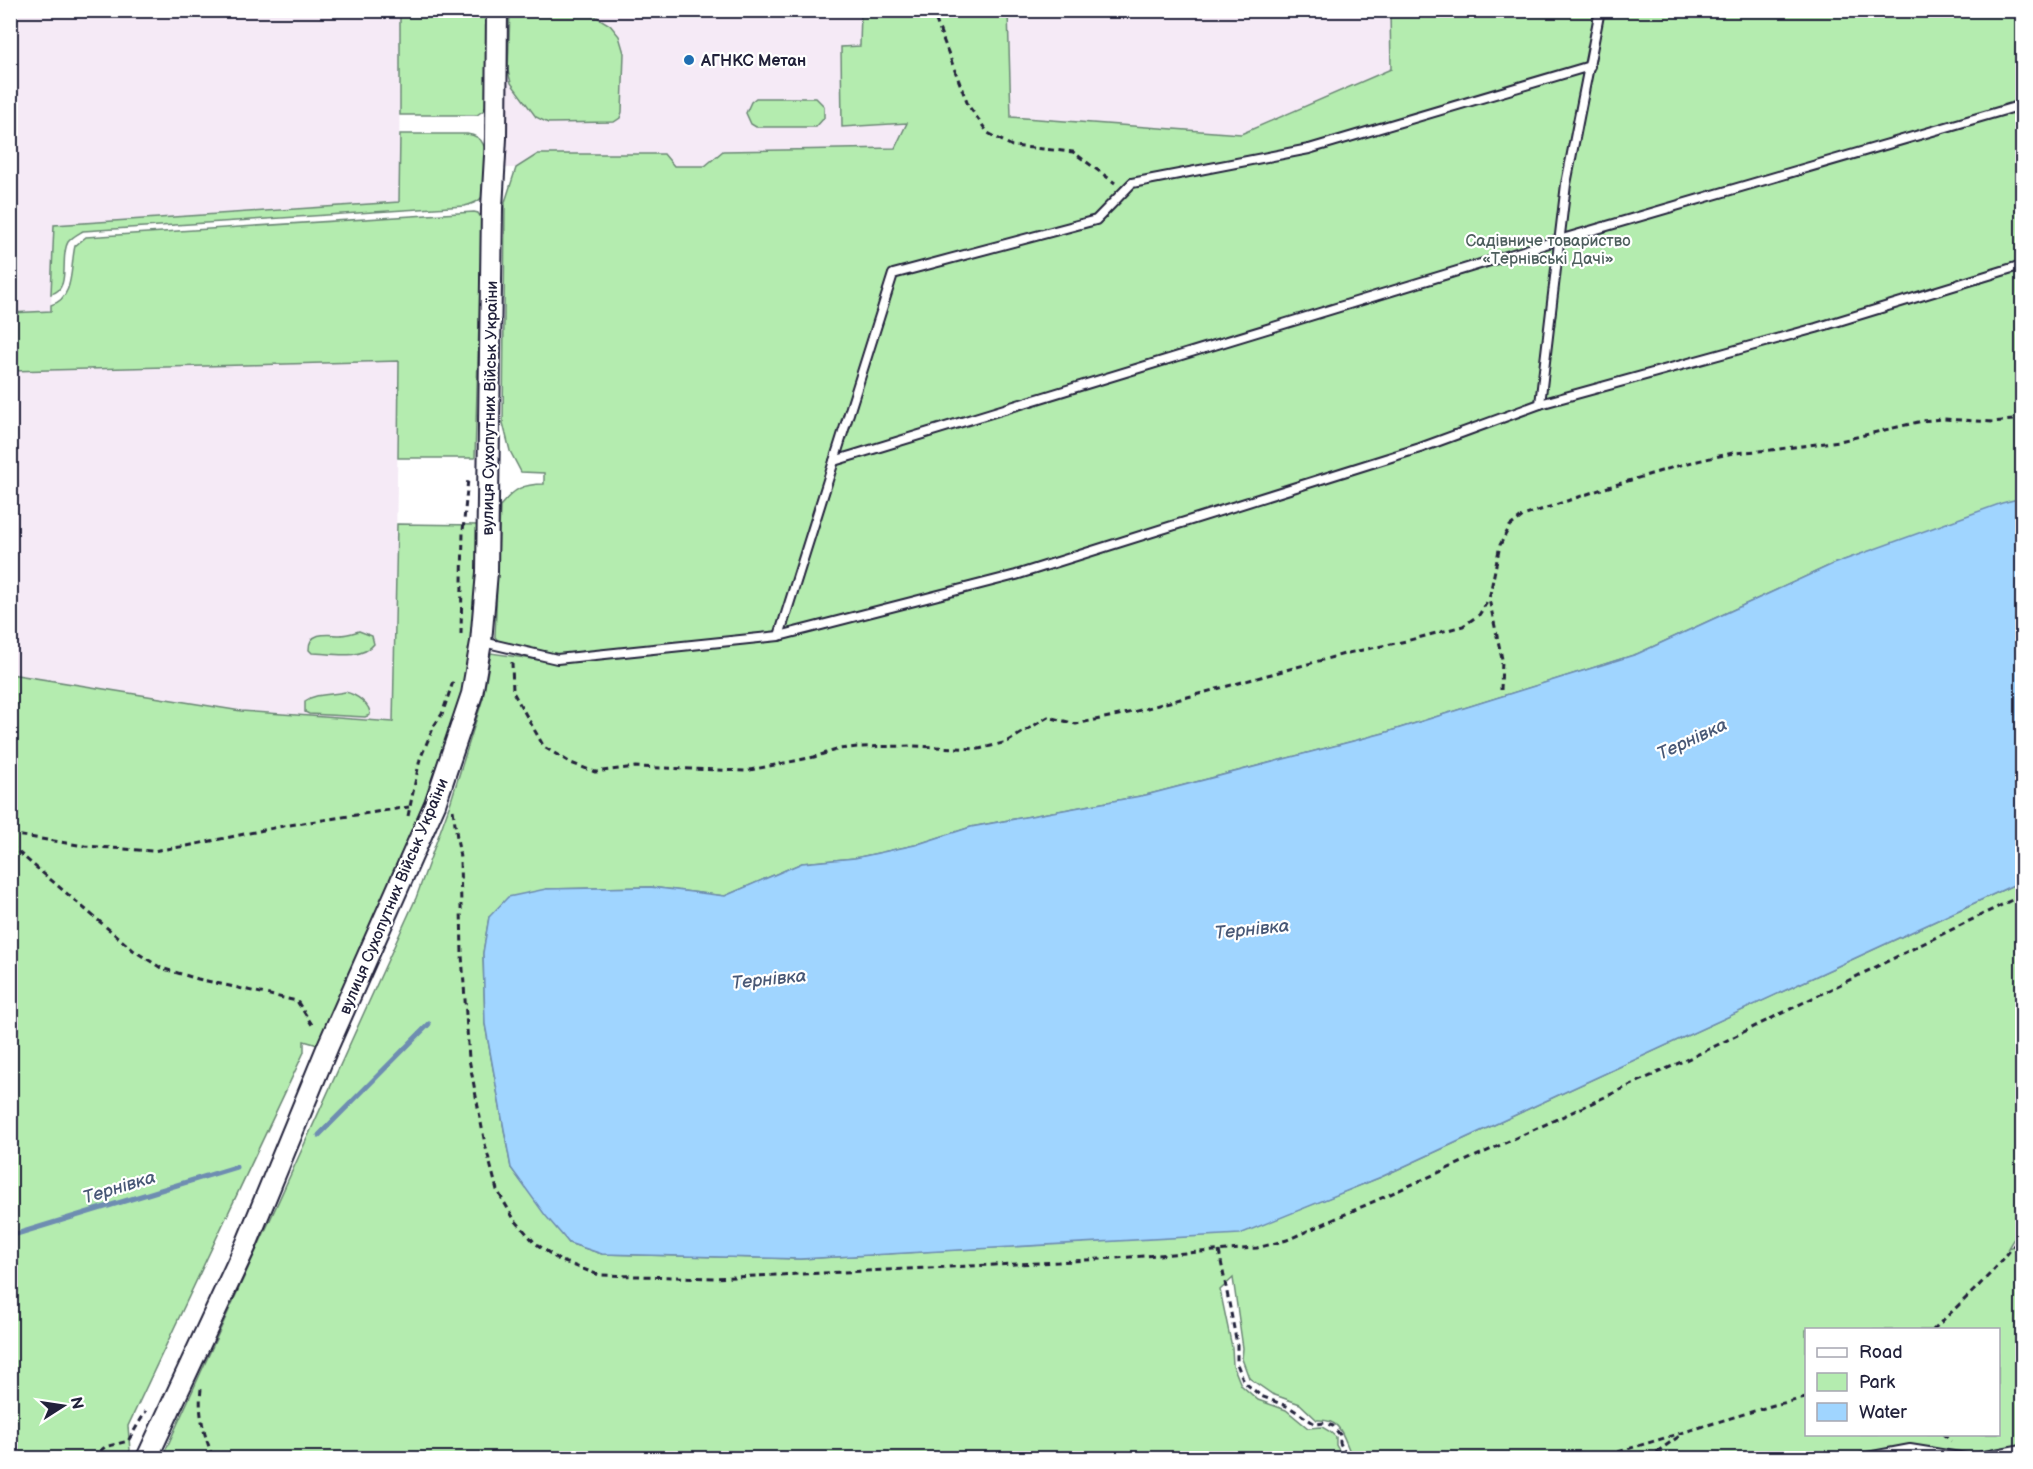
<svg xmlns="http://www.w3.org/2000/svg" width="2033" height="1469" font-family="'Balsamiq Sans',sans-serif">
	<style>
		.built { fill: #f5eaf6 }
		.green { fill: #b4ecaf; stroke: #6b8775; stroke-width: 1.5; fill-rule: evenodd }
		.water { fill: #a0d5ff; stroke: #6e8db1; stroke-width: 1.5 }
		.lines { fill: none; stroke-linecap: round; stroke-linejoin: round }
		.stream { stroke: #6e8db1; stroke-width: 5 }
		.service-casing { stroke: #22223b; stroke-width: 12 }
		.tertiary-casing { stroke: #22223b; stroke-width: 24 }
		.path { stroke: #22223b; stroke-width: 3; stroke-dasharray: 6 4.5; stroke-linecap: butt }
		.service { stroke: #fff; stroke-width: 8 }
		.tertiary { stroke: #fff; stroke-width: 20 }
		.poi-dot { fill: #1f6fb2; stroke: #fff; stroke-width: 2 }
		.labels { text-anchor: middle; stroke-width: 4.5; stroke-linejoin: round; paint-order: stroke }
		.poi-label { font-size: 16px; font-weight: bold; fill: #22223b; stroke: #fff; text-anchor: start }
		.park-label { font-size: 16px; fill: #4e5f5e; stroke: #fff }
		.street-label { font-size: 16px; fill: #22223b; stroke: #fff }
		.water-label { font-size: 18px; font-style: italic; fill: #485876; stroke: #fff }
	</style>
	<rect width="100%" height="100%" fill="#fff"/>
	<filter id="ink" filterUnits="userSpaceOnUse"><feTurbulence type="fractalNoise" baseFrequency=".0167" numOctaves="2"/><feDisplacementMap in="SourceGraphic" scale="12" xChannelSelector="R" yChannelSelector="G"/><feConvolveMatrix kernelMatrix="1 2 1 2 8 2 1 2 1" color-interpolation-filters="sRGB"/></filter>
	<g filter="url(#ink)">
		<!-- built -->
		<g class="built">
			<path d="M10,11h390l-1,191 -345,23 -3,86 -40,6z"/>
			<path d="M510,11h398l-1,113 -20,40 -381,4z"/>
			<path d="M1008,11h382l1,58 -150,65 -231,-17z"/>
			<path d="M399,361l-6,361 -152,-11 -230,-37 -1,-303z"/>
		</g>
		<!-- green -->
		<g class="green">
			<path d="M400,11h87v92l-3,7 -7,5h-77z"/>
			<path d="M510,11h77l23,14 9,11 5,17 -2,59 -2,6 -6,4 -66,1 -12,-6 -25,-34 -3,-12z"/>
			<path d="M861,11h147l3,106 230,17 150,-65 -1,-58h632v488l-189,65 -196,90 -253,79 -238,62 -175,32 -56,18 -60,13 -53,5 -77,33 -75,-9 -104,2 -57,28 -6,36 2,71 26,144 58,75 33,11 198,5 440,-26 141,-56 641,-296v344l-14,23 14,-5v215h-1860l254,-560 34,-94 33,-106 8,-45 63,9 -1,-8 -54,-12 -4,-5 5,-131c14,-17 22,-22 44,-22v-11l-23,-1 -11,-21 -7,-28 2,-221 11,-34 22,-14h126l10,12h31l18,-15 172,-3 12,-25 -65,4 -1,-80 19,-1zM1233,1278l10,70 -1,11 7,19 23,16 28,10 17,16c24,-1 25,14 33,32l-9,2 -5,-9v-8l-7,-6 -7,-4 -14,1 -22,-18 -28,-10 -17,-15 -8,-20 -1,-18 -12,-57zM1806,1330h192v104h-192z"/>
			<path d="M756,98h60l8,8v12l-8,9h-60l-5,-3 -5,-11 5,-11z"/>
			<path d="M400,134h67c7,1 13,3 16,10 5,8 4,45 -1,53 -4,6 -11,7 -17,9l-382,25c-5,3 -11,6 -15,11 -9,15 4,47 -17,52l3,-69 345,-23z"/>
			<path d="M474,212l4,1 4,6 -7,239h-77l1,-97 -388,10 -1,-58 41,-2v-6c24,-7 19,-39 24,-59l11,-9z"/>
			<path d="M397,524l82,1 1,29 -5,86 -12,52 -31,91 -114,262 -14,-4v11l-176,374 2,24 -4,8h-115l-1,-784 231,37 152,11z"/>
			<path d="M359,631l13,5 2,8c-13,17 -44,9 -62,9l-3,-3c-1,-18 17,-16 30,-15 7,0 13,-2 20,-4z"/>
			<path d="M345,692c11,2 26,13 25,23l-5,2 -56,-3 -4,-2v-11c11,-8 27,-6 40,-9z"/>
		</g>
		<!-- water -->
		<path class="water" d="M2022,498v383l-641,296 -141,57 -440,25 -198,-5 -33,-11 -24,-28 -34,-47 -26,-144 -2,-71 6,-36 19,-20 38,-8 104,-2 75,9 77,-33 53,-5 60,-13 56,-18 175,-32 238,-62 253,-79 196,-90 169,-61z"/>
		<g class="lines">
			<!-- stream -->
			<g class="stream">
				<path d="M319,1135l110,-111"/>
				<path d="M10,1236l226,-69"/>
			</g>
			<!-- service casing -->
			<g class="service-casing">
				<g id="service">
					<path d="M1540,404l26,-220 34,-174"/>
					<path d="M834,461l59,-187 203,-54 36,-37 177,-34 281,-83"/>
					<path d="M779,636l55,-175 725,-221 463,-135"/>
					<path d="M483,642l74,17 222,-23 237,-61 404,-127 120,-44 276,-76 206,-63"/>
					<path d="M1862,1458l48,-9 56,9"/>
					<path d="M1974,1458l48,-9"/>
				</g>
			</g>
			<!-- tertiary casing -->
			<g class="tertiary-casing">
				<path id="tertiary" d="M147,1458l99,-213 82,-199 107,-242 37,-110 9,-52 6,-70 5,-364 4,-70 1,-128"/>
			</g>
			<!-- path -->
			<g class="path">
				<path d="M932,10l36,95 20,28 24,13 61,6 42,31"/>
				<path d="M461,634l2,-103 5,-52"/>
				<path d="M512,662l1,30 31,55 27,16 24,9 40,-5 110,4 69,-14 25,-8 18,-2 55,-1 67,3 28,-7 41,-25 28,7 57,-12 215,-59 58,-12 57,-15 16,-11 10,-16"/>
				<path d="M1501,690l1,-31 -13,-60 11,-54 10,-19 13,-10 79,-27 82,-25 49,-11 38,-3 69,-9 82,-20 21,-2 50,3 29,-3"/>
				<path d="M453,810l7,48 2,97 7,104 16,85 12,46 17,29 21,24 24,17 40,15 115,3 344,-16 199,-14 30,-8 207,-92 211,-97 317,-156"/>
				<path d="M408,816l12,-57 14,-33 8,-12 12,-35"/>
				<path d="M10,834l75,12 67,5 35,-5 96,-20 126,-19"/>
				<path d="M10,845l123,105 28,18 37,11 99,22 17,27"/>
				<path d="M1219,1251l18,93v20l7,18 17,14 28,11 26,17 10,-1 8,3 7,9v8l8,15"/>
				<path d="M1933,1330c31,-31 66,-60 89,-97"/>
				<path d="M201,1389c-3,27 3,44 12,69"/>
				<path d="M1943,1434l8,7"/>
				<path d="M92,1458l13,-11 23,-6 18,-30"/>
				<path d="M1598,1458l176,-53 32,-7"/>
				<path d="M1648,1458l33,-23"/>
			</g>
			<!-- service -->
			<use href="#service" class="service"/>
			<!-- tertiary -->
			<use href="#tertiary" class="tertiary"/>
		</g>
	</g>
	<!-- markers -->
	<circle class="poi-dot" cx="689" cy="60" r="6"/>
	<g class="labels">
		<!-- poi labels -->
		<g class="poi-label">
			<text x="701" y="66">АГНКС Метан</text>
		</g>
		<!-- park labels -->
		<g class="park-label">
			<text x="1548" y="246">Садівниче товариство<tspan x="1548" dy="18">«Тернівські Дачі»</tspan></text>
		</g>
		<!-- street labels -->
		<g class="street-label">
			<text transform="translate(489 408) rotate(-89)" y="6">вулиця Сухопутних Військ України</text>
			<text transform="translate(393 896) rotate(-67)" y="6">вулиця Сухопутних Військ України</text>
		</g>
		<!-- water labels -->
		<g class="water-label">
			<text transform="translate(1692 739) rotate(-25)" y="6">Тернівка</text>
			<text transform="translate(1252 929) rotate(-6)" y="6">Тернівка</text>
			<text transform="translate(769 979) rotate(-6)" y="6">Тернівка</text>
			<text transform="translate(119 1187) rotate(-17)" y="6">Тернівка</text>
		</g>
	</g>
	<!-- margin -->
	<rect width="2033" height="1469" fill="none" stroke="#fff" stroke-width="36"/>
	<rect x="18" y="18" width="1997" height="1433" fill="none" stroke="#22223b" stroke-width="2" filter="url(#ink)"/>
	<!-- legend -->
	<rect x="1805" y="1328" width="195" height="108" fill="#ffffff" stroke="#a7a7b1" stroke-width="1.5"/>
	<rect x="1817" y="1348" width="30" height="9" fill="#ffffff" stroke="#a7a7b1" stroke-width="1.5"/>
	<text x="1859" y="1358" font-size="18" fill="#22223b">Road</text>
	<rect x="1817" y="1373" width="30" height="18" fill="#b4ecaf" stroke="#a7a7b1" stroke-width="1.5"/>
	<text x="1859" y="1388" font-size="18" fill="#22223b">Park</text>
	<rect x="1817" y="1403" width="30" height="18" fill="#a0d5ff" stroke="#a7a7b1" stroke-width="1.5"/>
	<text x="1859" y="1418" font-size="18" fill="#22223b">Water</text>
	<!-- north arrow -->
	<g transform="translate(63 1406) rotate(78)" stroke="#ffffff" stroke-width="4.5" paint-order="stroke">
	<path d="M0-4.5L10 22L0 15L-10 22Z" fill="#22223b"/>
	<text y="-9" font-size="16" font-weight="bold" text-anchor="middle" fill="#22223b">N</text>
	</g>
</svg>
